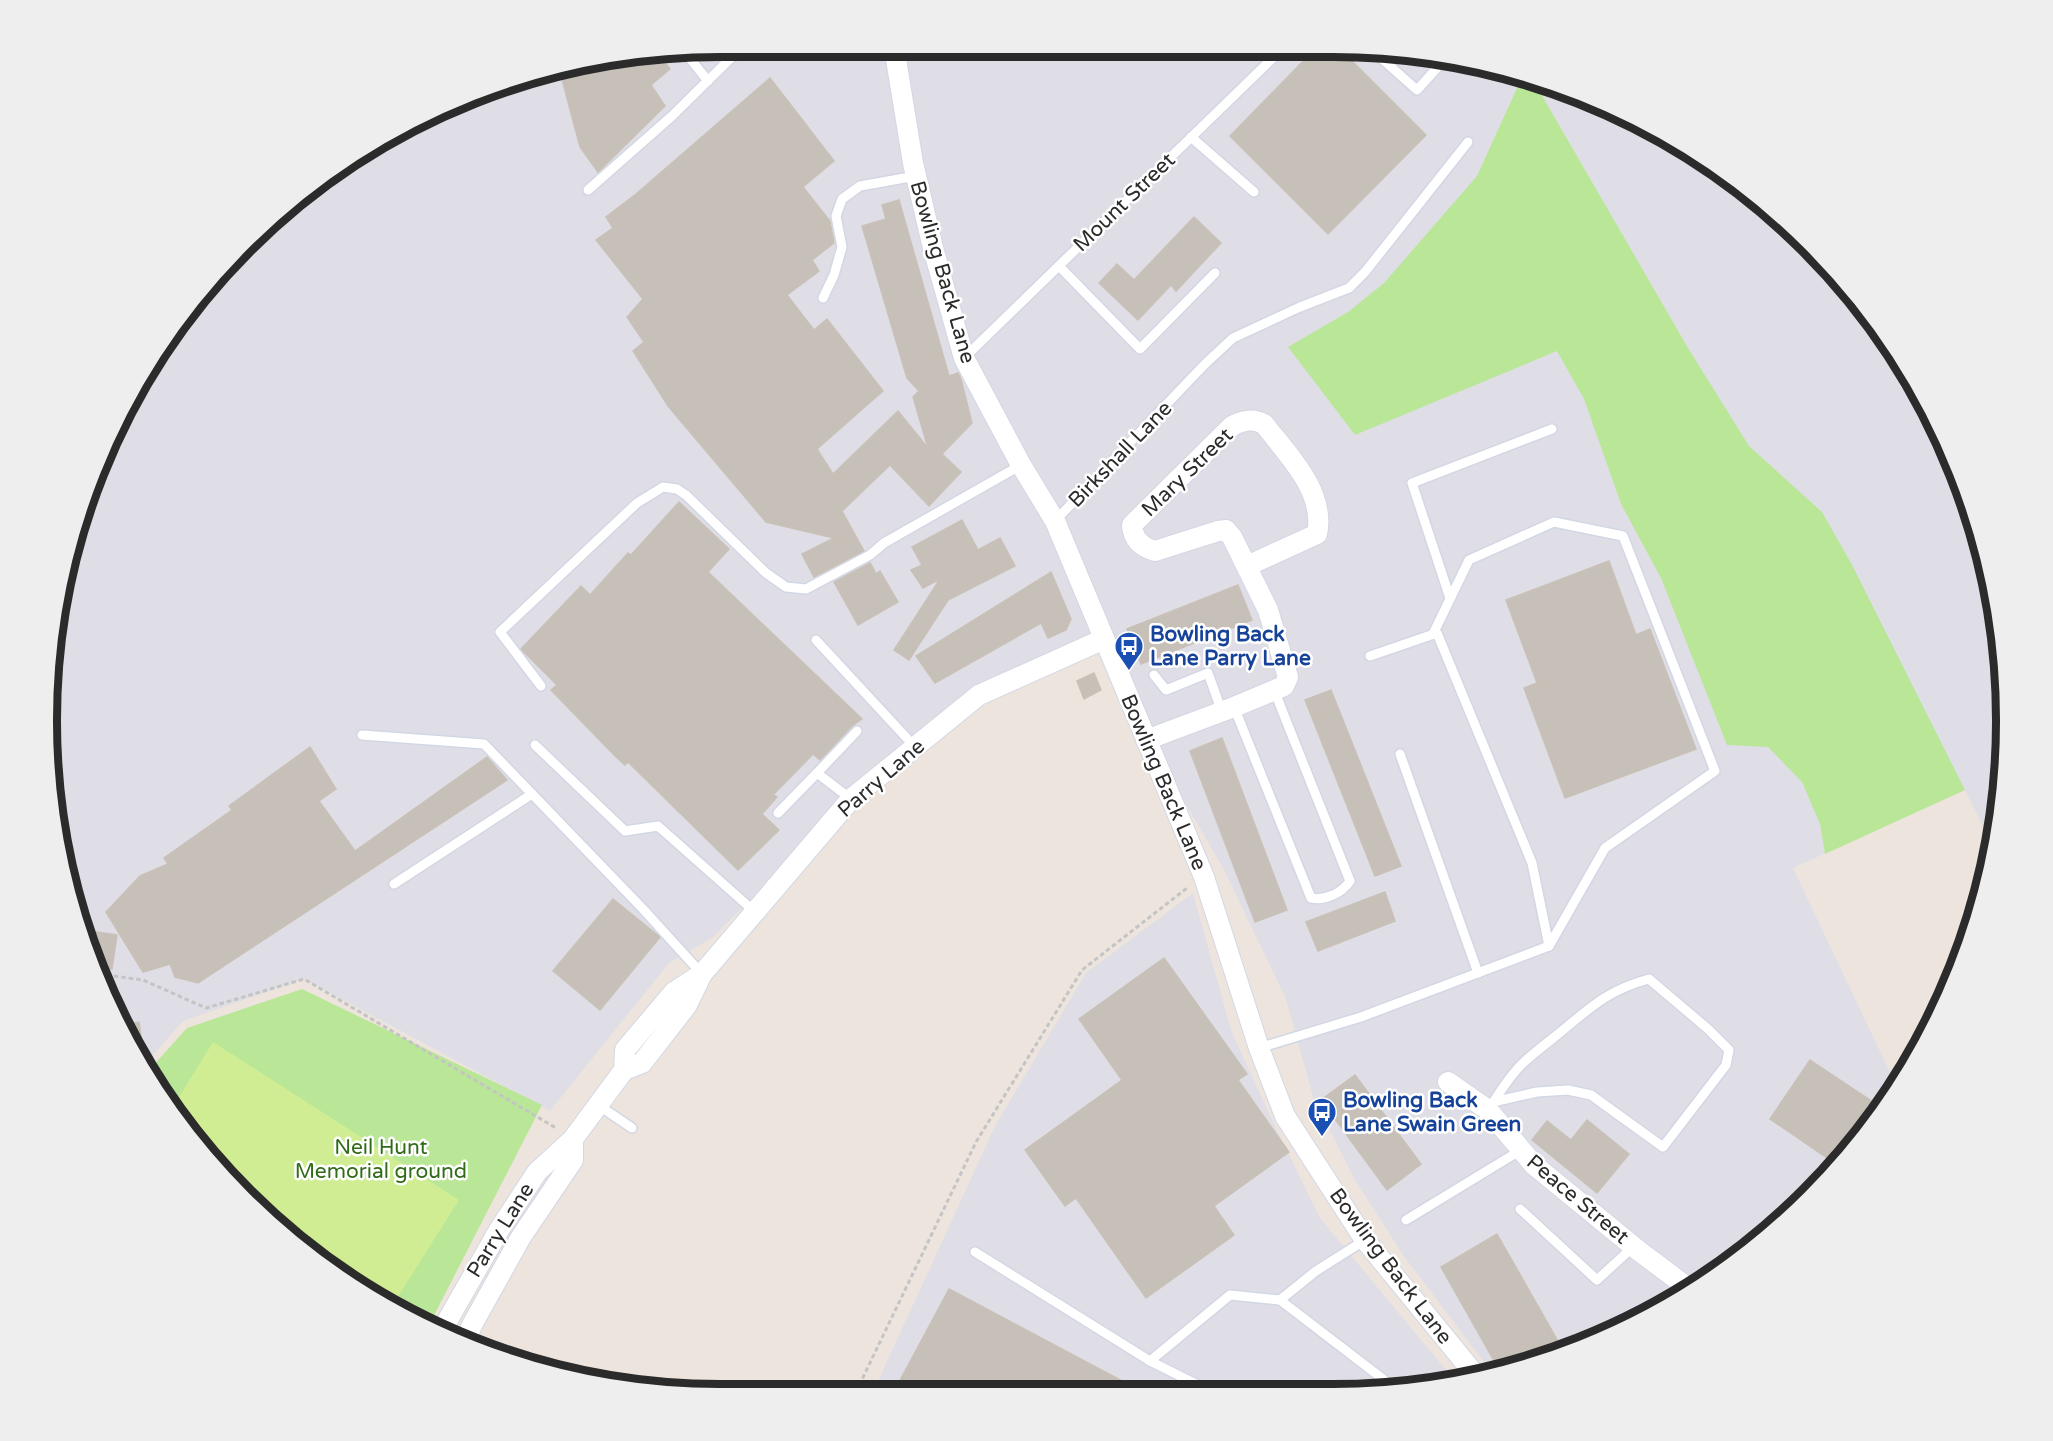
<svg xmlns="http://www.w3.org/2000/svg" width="2053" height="1441" font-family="'Varela Round',sans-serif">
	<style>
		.industrial { fill: #dfdee6 }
		.green { fill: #bae698 }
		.pitch { fill: #d0ed93 }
		.building { fill: #c6c0b9; stroke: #c9c1b7; stroke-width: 1.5 }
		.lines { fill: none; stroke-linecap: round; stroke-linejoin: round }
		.lane-casing { stroke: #d2d7e4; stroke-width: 12 }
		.street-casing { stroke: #d2d7e4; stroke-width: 22 }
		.path { stroke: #c4c4c4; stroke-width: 3; stroke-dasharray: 4.5 3; stroke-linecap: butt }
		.lane { stroke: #fff; stroke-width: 9 }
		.street { stroke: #fff; stroke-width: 20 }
		.labels { text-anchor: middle; stroke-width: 5; stroke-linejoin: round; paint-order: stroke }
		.street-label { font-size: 21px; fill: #2b2b2b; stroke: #fff }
		.transit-label { font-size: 21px; font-weight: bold; fill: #164399; stroke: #fff; text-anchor: start }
		.park-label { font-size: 21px; fill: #316b18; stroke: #fff }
		.rim { fill: none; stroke: #2b2b2b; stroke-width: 8 }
	</style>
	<rect width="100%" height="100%" fill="#ede5dd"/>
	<!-- industrial -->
	<g class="industrial">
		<path d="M721,47h612l131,13 126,38 79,39 74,49 96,90 77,107 55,121 30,128 4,132 -13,81 -27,-55 -172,78 103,217 -29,46 -90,96 -147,98 -123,46 -14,3 -90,-119 -48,-75 -42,-83 -27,-98 -62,-129 -49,-85 -71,-146 -125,56 -128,104 -139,139 -43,25 -119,148 -246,-132 -121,42 -37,42 -30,-45 -46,-123 -18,-86v-177l46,-170 62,-116 54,-70 132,-116 116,-62 84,-28z"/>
		<path d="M1193,893l38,137 39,86 50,102 136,164 -35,7 -548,3 122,-266 91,-153z"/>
	</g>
	<!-- green -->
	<g class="green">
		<path d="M1522,77l11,3 155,268 61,98 73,66 29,51 114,227 -140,64 -5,-30 -18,-42 -34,-35 -41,-2 -66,-167 -40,-74 -37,-105 -27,-48 -202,84 -67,-88 60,-35 36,-29 93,-107z"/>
		<path d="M302,989l240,116 -114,222 -118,-72 -96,-90 -64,-96 37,-41z"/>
	</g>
	<!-- pitch -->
	<path class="pitch" d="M213,1042l246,158 -67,106 -82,-51 -96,-90 -40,-60z"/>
	<!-- building -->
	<g class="building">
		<path d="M1318,46l20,1 88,88 -98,99 -98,-98z"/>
		<path d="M659,55l11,14 -19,16 14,21 -67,66 -18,-25 -21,-79z"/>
		<path d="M770,78l64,83 -31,26 27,34 4,22 -22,17 7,11 -32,24 27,35 13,-11 56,72 -66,58 16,25 65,-63 30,37 -15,-51 6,-6 -12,-13 -45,-152 24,-7 -4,-14 17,-5 50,176 9,-3 3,6 11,44 -30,31 19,18 -32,34 -39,-41 -48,46 22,40 -50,26 -12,-23 32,-16 -68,-16 -98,-116 -35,-55 11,-9 -17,-25 16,-18 -47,-59 17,-12 -7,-11 30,-23z"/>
		<path d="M1194,217l27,26 -45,48 -5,-6 -33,35 -39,-37 18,-19 17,16z"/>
		<path d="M679,502l50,47 -21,23 154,147 -10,7 -32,34 -7,-6 -40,41 4,2 -15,17 17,16 -41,40 -110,-108 -3,3 -10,-9 -64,-66 6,-5 -36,-36 60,-63 9,9 38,-42 3,2z"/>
		<path d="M962,520l16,30 22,-12 15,28 -67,34 -39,60 -15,-10 46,-71 -17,9 -12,-18 11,-5 -10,-18z"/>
		<path d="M1609,561l27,74 14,-6 46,120 -131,49 -41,-110 13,-5 -31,-83z"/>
		<path d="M870,563l3,5 -3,2 3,-2 3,6 4,-3 18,31 -40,23 -24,-43z"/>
		<path d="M1051,572l20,47 -5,11 -18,8 -7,-15 -106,60 -19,-27z"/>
		<path d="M1238,585l14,35 -111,44 -14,-35z"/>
		<path d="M1094,673l7,17 -17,9 -7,-18z"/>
		<path d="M1331,690l70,176 -26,10 -70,-176z"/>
		<path d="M1222,738l65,172 -32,12 -65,-171z"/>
		<path d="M310,747l26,42 -17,12 36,50 132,-94 20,23 -309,203 -23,-6 -5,-13 -27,8 -37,-60 34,-36 28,-12 -4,-6 68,-48 -3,-4z"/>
		<path d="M1385,892l10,29 -77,30 -12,-29z"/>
		<path d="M613,899l47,38 -60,73 -47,-39z"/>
		<path d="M83,930l34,5 -5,34 -16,-2z"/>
		<path d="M1164,958l83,116 -9,6 51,72 -75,54 20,29 -88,63 -70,-100 -11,8 -40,-56 97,-70 -43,-61z"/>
		<path d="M139,1022l6,40 -25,-37z"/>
		<path d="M1810,1060l63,42 -12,19 9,6 -34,37 -66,-45z"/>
		<path d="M1355,1075l66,89 -34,26 -66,-90z"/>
		<path d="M1587,1120l42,34 -32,39 -65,-53 15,-19 24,19z"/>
		<path d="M1497,1234l66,116 -62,23 -60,-106z"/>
		<path d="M949,1289l190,101 -232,2 -10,-6z"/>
	</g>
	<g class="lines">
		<!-- lane casing -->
		<g class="lane-casing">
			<g id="lane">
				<path d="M1372,50l45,40 29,-32"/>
				<path d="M684,51l24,30"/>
				<path d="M1191,137l63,55"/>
				<path d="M588,190l84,-74 70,-69"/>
				<path d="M1059,266l81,83 75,-76"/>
				<path d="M823,298l11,-23 8,-28 -6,-31 6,-17 18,-13 56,-10"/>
				<path d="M964,358l320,-311"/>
				<path d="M1971,517l3,1"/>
				<path d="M1055,521l150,-157 28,-26 67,-31 49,-19 16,-16 103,-130"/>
				<path d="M1450,598l-38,-115 140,-54"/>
				<path d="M816,640l99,107"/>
				<path d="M1370,656l67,-23 95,230 17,83"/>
				<path d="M1154,675l12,15 42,-17 14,39"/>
				<path d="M541,686l-41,-54 137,-129 26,-16 14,2 9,6 80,78 20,14 20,2 64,-34 14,-12 137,-78"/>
				<path d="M1234,707l77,191c14,3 31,-5 39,-17l-76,-191"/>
				<path d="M362,735l122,9 159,165 59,65"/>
				<path d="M535,745l90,86 33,-5 97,86"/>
				<path d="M1400,754l78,219"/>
				<path d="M851,799l-34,-26 40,-42"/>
				<path d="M778,813l39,-40"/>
				<path d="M394,884l138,-90"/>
				<path d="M1259,1048l102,-31 188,-71 56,-98 110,-77 -92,-235 -69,-14 -85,38 -36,74"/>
				<path d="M598,1105l34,23"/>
				<path d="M1488,1110c11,-16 21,-34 36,-48 12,-11 26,-21 39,-32 30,-25 48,-41 86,-51l59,50 21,21 -3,15 -63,82 -72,-52 -23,-5 -31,2 -44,10"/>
				<path d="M1520,1209l77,71 37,-34"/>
				<path d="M1406,1220l115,-70"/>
				<path d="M975,1252l175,109 80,-66 50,5 36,-29 49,-31"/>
				<path d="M1280,1300l116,89"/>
				<path d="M1150,1361l58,29"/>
			</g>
		</g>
		<!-- street casing -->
		<g class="street-casing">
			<g id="street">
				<path d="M894,47l19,116 20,85 31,110 57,107 34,56 149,356 55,171 26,68 80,124 112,137"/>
				<path d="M1146,740l88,-33 50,-21 4,-9 -20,-67 -36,-73 -6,-7 -8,1 -63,20c-13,-4 -22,-11 -23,-26l100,-99c11,-6 21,-8 32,-2 24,31 62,68 53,110l-70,32"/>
				<path d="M624,1070l18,-7 45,-58 15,-31 149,-175 128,-104 125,-56"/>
				<path d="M1448,1082l40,28 46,55 105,86 48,36"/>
				<path d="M441,1332l58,-102 38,-58 36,-33 51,-69 1,-20 49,-58 28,-18"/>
				<path d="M466,1341l6,-16 49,-88 52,-77v-21"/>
			</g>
		</g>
		<!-- path -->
		<g class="path">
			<path d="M99,974l44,6 63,28 98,-29 252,149"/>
			<path d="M856,1392l120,-250 106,-172 105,-82"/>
		</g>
		<!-- lane -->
		<use href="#lane" class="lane"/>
		<!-- street -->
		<use href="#street" class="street"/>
	</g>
	<!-- icons -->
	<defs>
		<g id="bus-pin" transform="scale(1.5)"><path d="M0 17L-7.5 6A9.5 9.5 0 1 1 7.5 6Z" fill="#1a4fb4" stroke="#fff"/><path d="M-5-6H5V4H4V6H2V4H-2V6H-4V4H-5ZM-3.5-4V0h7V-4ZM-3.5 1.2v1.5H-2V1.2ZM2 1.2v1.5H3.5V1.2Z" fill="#fff"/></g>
	</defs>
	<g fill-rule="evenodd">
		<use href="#bus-pin" x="1129" y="646"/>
		<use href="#bus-pin" x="1322" y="1112"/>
	</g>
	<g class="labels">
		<!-- street labels -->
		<g class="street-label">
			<text transform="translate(1124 202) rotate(-44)" y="7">Mount Street</text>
			<text transform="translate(943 272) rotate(74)" y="7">Bowling Back Lane</text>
			<text transform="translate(1120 454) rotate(-46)" y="7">Birkshall Lane</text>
			<text transform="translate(1187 472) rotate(-44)" y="7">Mary Street</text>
			<text transform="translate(881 778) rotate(-41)" y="7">Parry Lane</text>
			<text transform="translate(1164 782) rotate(67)" y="7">Bowling Back Lane</text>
			<text transform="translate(1578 1199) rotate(40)" y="7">Peace Street</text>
			<text transform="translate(500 1230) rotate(-58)" y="7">Parry Lane</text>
			<text transform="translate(1391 1266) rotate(53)" y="7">Bowling Back Lane</text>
		</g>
		<!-- transit labels -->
		<g class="transit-label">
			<text x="1150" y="641">Bowling Back<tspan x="1150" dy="24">Lane Parry Lane</tspan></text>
			<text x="1343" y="1107">Bowling Back<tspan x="1343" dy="24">Lane Swain Green</tspan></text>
		</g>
		<!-- park labels -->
		<g class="park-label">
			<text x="381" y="1154">Neil Hunt<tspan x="381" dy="24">Memorial ground</tspan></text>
		</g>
	</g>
	<!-- crop -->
	<path d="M0 0H2053V1441H0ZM720 57H1333A663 663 0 0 1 1996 720V721A663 663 0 0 1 1333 1384H720A663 663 0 0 1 57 721V720A663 663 0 0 1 720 57Z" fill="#eee" fill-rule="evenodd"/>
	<path class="rim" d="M720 57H1333A663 663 0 0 1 1996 720V721A663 663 0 0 1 1333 1384H720A663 663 0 0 1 57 721V720A663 663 0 0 1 720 57Z"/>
</svg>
